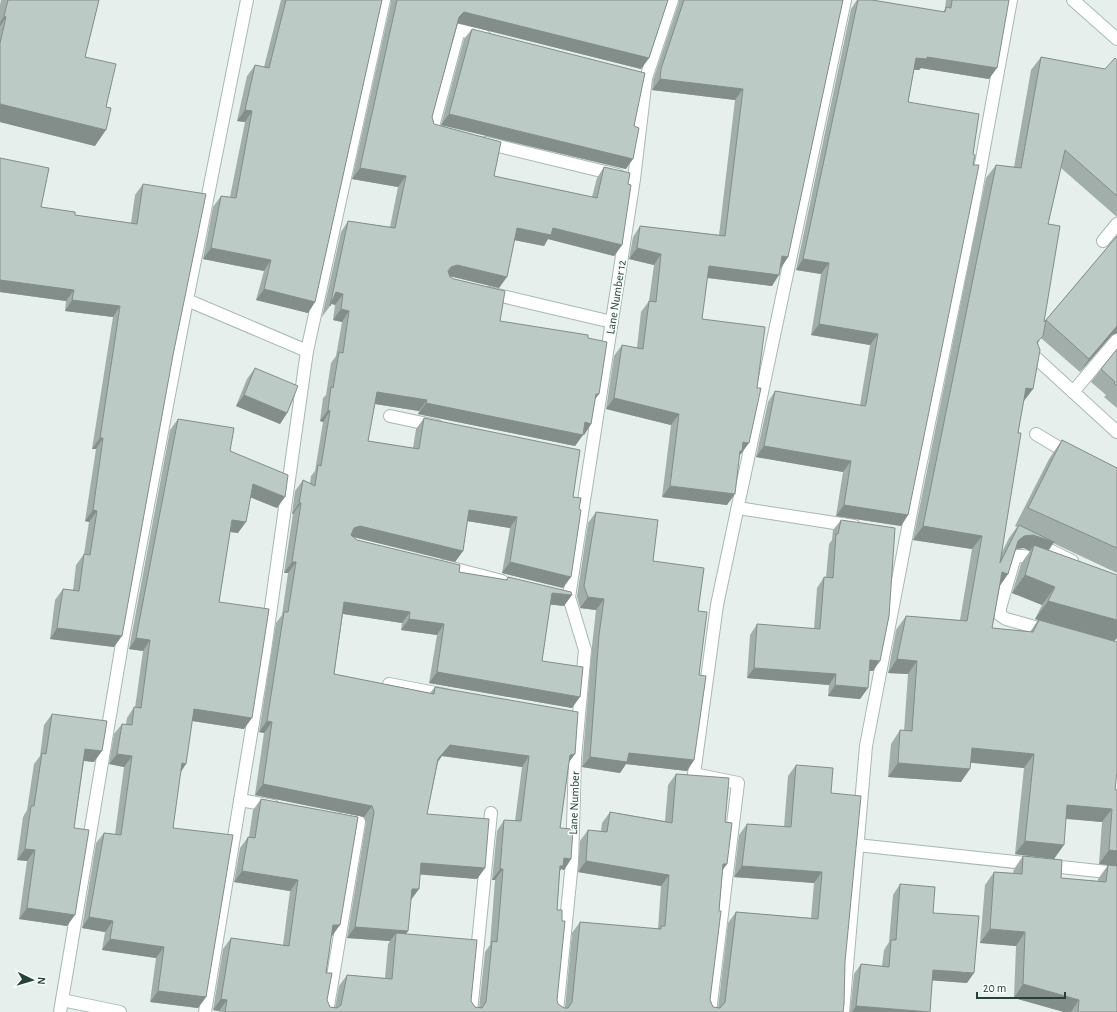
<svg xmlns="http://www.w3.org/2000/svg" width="1117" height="1012" font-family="'Alegreya Sans',sans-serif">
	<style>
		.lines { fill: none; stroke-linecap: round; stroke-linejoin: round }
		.service-casing { stroke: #a8b8b2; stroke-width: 14 }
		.minor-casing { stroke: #a8b8b2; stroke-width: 14 }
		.secondary-casing { stroke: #a4bbb3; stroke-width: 14 }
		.service { stroke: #fff; stroke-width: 12 }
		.minor { stroke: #fff; stroke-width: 12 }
		.secondary { stroke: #fff; stroke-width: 12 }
		.wall { fill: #a1aea9; fill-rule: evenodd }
		.shaded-wall { fill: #838d89 }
		.building { fill: #bbcac4; stroke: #838d89 }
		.labels { text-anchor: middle; stroke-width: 3.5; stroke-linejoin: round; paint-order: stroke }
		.street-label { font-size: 12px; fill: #24423a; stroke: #f7fbf9 }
	</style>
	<rect width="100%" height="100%" fill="#e6efeb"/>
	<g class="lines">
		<!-- service casing -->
		<g class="service-casing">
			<g id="service">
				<path d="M1036,434l35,21"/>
				<path d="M1035,543l37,18"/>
			</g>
		</g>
		<!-- minor casing -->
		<g class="minor-casing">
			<g id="minor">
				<path d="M441,132l-9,-2 27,-100 25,6"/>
				<path d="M486,143l132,32"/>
				<path d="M1103,241l14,-17"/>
				<path d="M489,293l123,29"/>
				<path d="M187,300l120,51"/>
				<path d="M1035,357l82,75"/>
				<path d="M1073,392l44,-52"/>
				<path d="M390,416l47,10"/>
				<path d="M738,508l116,18"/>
				<path d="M1041,562l-17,-6h-6l-4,4 -14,48v7l6,4 43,12"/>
				<path d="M444,566l58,15"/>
				<path d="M389,684l57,11"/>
				<path d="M240,800l33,6"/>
				<path d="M857,845l260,28"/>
				<path d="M62,1000l58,12"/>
				<path d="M60,1012l64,-380 63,-332 60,-300"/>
				<path d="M205,1012l60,-362 42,-299 77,-351"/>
				<path d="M327,1012l32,-190 -17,-3"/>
				<path d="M471,1012l20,-199"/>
				<path d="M557,1012l15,-150 3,-104 10,-108 -16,-53 65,-418 12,-101 26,-78"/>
				<path d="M710,1012l28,-229 -44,-9 23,-169 128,-605"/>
				<path d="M843,1012l23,-266 51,-265 54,-262 40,-219"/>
			</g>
		</g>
		<!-- secondary casing -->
		<g class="secondary-casing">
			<path id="secondary" d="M1073,0l44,39"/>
		</g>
		<!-- service -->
		<use href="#service" class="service"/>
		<!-- minor -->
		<use href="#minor" class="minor"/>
		<!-- secondary -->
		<use href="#secondary" class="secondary"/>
	</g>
	<!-- wall -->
	<g class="wall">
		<path d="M1,0h98l-14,57 10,89 -95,-24v-117z"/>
		<path d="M281,0h101l-67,302 -7,11 -52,-13 8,-29 -61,-12 10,-52 8,-11 9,1 15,-75 -8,-1 10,-45 8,-11 9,2z"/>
		<path d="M391,0h277l-19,58 -8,11 -183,-46 -26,94 2,7 60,52 98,21 5,-19 7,-11 24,17 -6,61 -8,11 -66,-17 -4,7 -30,-6 -15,48 -49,-12v1l50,44 88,17 7,62 -4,24 -7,11 -1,-1 -8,12 -157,-32 1,-3 -44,-7 -7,37 45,7 3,-19 8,-11 149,79 -10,91 -61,-15 8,-45 -43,-7 -4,30 -8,11 -101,-25 3,3 102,32 47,8 2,-3 56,29 -14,-2 -8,57 30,47 -143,-25 8,-48 -36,-5 1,-7 -59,-9 -9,60 96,19 5,-6 134,76 -9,65 11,31 -7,11 -3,-1 -1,2 -3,39v90l1,4 6,4h1l7,-75 8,-11 78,7 3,-43 -83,-14 2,-31 8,-11 13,1 1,-8 8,-11 55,9 3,-36 8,-11 49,48 -2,48 -13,130 3,7 5,1 10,-85 8,-11 75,6 3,-35 -80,-6 5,-42 8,-11 37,3 4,-51 8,-11 35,28 14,169 -2,50h-624v-1l-6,-1 10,-61 8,-11 52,7 7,-54 -56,-9 6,-34 8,-11h1l4,-27 8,-11 71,137h-1l-5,37 1,27 3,7 5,1 4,-22 8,-11 38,3 3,-34 2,-3 -43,-3 19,-115 -2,-6 -109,-22 9,-62 -5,-1 17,-109 6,-8 6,-42h-4l9,-59h-1l3,-23 8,-11 7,3 1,-7 4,-5 8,-49 -3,-1 3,-23 3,-3 5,-32 5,-7 6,-34 -9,-2 2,-15 -4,-1 -1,2 -8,11 19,-85 7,-11 42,6 8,-40 -46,-8 39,-177zM442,756l80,11 -7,54 -11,-1 -7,11 -5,49h3l-5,65 -5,7 -6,56 -4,-1 -4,-6 -65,-67 5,-34 9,-26 57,5 8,-11 -58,-54 11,-52z"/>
		<path d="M679,0h164l-55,257 -7,11 -9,18 -65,-8 -5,41 39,135h-1l-13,51 -65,-8 9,-72 -65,-16 8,-53 8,-11 15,3 4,-36 8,-11 5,-36 -25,-6 4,-22 7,-11 79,9 16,-135 -83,-10 1,-10 26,-78z"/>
		<path d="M857,0h15l71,12 2,-3 1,-9h63l-20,79 -68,-11 -2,2h-5l-6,32v413l-7,11 -65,-10 7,-44 -87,-15 12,-55 7,-11 85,14 10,-60 -59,-10 10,-61 -25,-4 55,-261z"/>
		<path d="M472,29l162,97 -8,43 -185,-44 23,-86z"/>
		<path d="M1041,57l64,12 12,-9v157l-56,-49 -13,56 -4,98 73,-86v97l-5,2 -32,37 -39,-34 -3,5 -5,46 -10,13 -5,31 -17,121 8,-16 8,-11 -2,-1 34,-67 13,-19 55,28v105l-64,-30 -5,7 69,25v63l-2,3v149l2,76 -18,-2 3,-42 -36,-3 -12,40 -39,-5 9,-86 -53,-6 -10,20 -73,-5 3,-33 9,-14 4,1 4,-57 -20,-1 8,-43 10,-14 54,4 12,-71 -59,-9 73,-362 10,-13 18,2 17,-97zM1024,548l6,3 -9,13 -9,29 30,12 -7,14 3,1 -8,12 -38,-4 8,-42 8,-12 8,-25z"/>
		<path d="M0,158l41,49 34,8 56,8 4,-28 8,-11 -29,463 -64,-8 5,-39 8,-11 10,1 3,-25 8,-11 5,-32 -4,-1 11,-72h-4l21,-132 -48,-6 1,-10 -66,-9z"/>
		<path d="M1117,349v59l-13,-11 2,-2 -15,-13 10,-13z"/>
		<path d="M255,368l32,45 -7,11 -44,-18 11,-27z"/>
		<path d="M178,419l52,32 47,57 -27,-11 -12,36 -8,-1 -11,70 25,127 -52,-8 -12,52 -7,55 33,169 -8,11 -48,-6 6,-44 -54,-8 3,-18 -23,-4 14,-85 8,-10 11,1 9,-67 -15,-3 5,-30 8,-10h4l1,-6 7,-11 1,1 8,-57 -14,-2 41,-219z"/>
		<path d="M596,512l57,49 45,50 1,64 -5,85 -7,11 -61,-7 -6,9 -38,-6 10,-121 4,-36 -16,-2 -3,-12 11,-73z"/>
		<path d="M841,520l32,151h-4l-1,17 -8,11 -32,-3 1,-11 -82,-7 3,-43 7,-11 57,5 3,-41 7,-11 2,1 3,-34 3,-4 1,-10z"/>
		<path d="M52,714l42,48 -10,-1 -10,67 -7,98 -48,-7 8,-58 -10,-1 6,-43 4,-7 7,-46 6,-8 4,-31z"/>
		<path d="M1023,856l38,22 37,3v-2l10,-14 9,147h-53l-50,-14 2,-52 -36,-3 5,-58 9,-13 19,1 1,-4z"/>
		<path d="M900,884l33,29 34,70 -35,-3 -2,32h-80l4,-38 7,-10 21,2 2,-16 5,-8 4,-47z"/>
	</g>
	<!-- shaded-wall -->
	<g class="shaded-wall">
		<path d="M464,12l185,46 -8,11 -184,-46 2,-6z"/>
		<path d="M4,16l2,1 -6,9v-3z"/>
		<path d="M927,57l70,11 -8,11 -68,-11 -2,2 -11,-1 8,-11z"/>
		<path d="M660,79l83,10 -8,11 -83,-10z"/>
		<path d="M0,104l106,26 -11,16 -95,-24z"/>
		<path d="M245,110l7,1 -7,11 -8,-1z"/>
		<path d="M449,114l184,45 -7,10 -185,-44z"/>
		<path d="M360,168l46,8 -8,11 -46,-8z"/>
		<path d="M517,228h36l69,17 -8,11 -66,-17 -4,7 -35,-7z"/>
		<path d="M211,248l60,12 -7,11 -61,-12z"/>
		<path d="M637,248l24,6 -7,11 -25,-6z"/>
		<path d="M782,256l6,1 -7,11z"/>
		<path d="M803,259l26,4 -8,11 -25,-4z"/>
		<path d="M457,265l50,12 -8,11 -50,-12 -6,2 8,-11z"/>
		<path d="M709,266l70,9 -7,11 -71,-9z"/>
		<path d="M0,280l74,10 -8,11 -66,-9z"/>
		<path d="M264,289l51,13 -7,11 -52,-13z"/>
		<path d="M336,292l7,2 -8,11 -5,-2z"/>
		<path d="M72,300l48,6 -7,11 -48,-6z"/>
		<path d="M341,309l8,2 -7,11 -9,-2z"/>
		<path d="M819,324l59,10 -8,11 -59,-10z"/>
		<path d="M1117,326v7l-5,2 -32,37 9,-13z"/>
		<path d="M1026,388l7,1 -10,13 -7,-1z"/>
		<path d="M377,392l50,8 -8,11 -50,-8z"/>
		<path d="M596,394h3l-8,11z"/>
		<path d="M244,395l43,18 -7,11 -44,-18z"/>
		<path d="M614,398l65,16 -8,11 -65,-16z"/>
		<path d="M426,403l157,32 -8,11 -157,-32z"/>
		<path d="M328,410l2,1 -7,11 -3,-1z"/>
		<path d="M585,422l6,2 -7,11 -7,-2z"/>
		<path d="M100,438h3l-7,11h-4z"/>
		<path d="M743,442l6,1 -8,11h-1l-6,8z"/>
		<path d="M764,446l87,15 -8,11 -87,-15z"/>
		<path d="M253,484l32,13 -8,11 -32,-13z"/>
		<path d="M670,486l65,8 -8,11 -65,-8z"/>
		<path d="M299,503h2l-8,11h-1z"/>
		<path d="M844,505l64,10 -7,11 -65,-10z"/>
		<path d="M93,510l4,1 -8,11 -4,-1z"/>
		<path d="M469,510l48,7 -7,11 -49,-8z"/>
		<path d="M232,520l14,2 -8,11 -14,-2z"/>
		<path d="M360,526l103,25 -8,11 -102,-25 -7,2 8,-11z"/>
		<path d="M923,526l59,10 -10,13 -59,-9z"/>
		<path d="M1033,535l21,7 -9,14 -11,-11 -4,6 -6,-3 -9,1 3,-8 6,-5z"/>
		<path d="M292,562h4l-8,11h-4z"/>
		<path d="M510,562l61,15 -8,11 -61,-15z"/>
		<path d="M1002,572l6,2 -10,14z"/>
		<path d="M1025,575l30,12 -13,18 -30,-12z"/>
		<path d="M552,593l20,2 -8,11 -20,-2z"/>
		<path d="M588,597l16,2 -8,11 -16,-2z"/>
		<path d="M1048,601l69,19v18l-3,3 -79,-22z"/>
		<path d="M344,602l66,10 -8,11 -65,-10z"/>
		<path d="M409,619l35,5 -7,11 -36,-5z"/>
		<path d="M57,628l65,8 -8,11 -64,-8z"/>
		<path d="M136,638l14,2 -7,11 -14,-2z"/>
		<path d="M897,659l20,2 -9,13 -20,-1z"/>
		<path d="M870,660l10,1 -7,10h-11z"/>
		<path d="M754,668l82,6 -7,11 -82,-7z"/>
		<path d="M437,672l143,25 -8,11 -143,-25z"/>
		<path d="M835,685l33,3 -8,11 -32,-3z"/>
		<path d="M194,709l58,9 -8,11 -58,-9z"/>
		<path d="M267,721l5,1 -8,11 -5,-1z"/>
		<path d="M450,745l79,11 -7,11 -80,-11 -11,14 7,-11z"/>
		<path d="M972,748l62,6 -10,14 -61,-6z"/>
		<path d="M85,749l17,2 -8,11 -16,-2z"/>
		<path d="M629,753l65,7 -7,11 -61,-7 -6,9 -38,-6 8,-10z"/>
		<path d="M117,754l15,2 -8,11 -15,-3z"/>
		<path d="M575,754l-8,11 3,-10z"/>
		<path d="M182,763l4,1 -7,11z"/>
		<path d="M898,763l72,6 -9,13 -73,-5z"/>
		<path d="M263,784l109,22 -8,11 -109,-22z"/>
		<path d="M1067,805l45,4 -10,13 -44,-4z"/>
		<path d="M1025,841l39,4 -10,14 -39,-5z"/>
		<path d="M25,849l10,1 -8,11 -10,-1z"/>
		<path d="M1109,850l8,1v15l-18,-2z"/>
		<path d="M564,858l7,1 -7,11 -3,-1 -5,8z"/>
		<path d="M586,861l83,14 -8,11 -83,-14z"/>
		<path d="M421,863l64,5 -8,11 -64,-5z"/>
		<path d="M723,864h4l-8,11z"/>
		<path d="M742,866l80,6 -8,11 -80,-6z"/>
		<path d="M500,869h3l-8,11h-3z"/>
		<path d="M242,871l56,9 -8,11 -56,-9z"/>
		<path d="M412,889h7l-8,11z"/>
		<path d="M27,908l48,7 -8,11 -48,-7z"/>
		<path d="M89,917l24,4 -8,11 -23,-4z"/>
		<path d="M333,925h7l-8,11h-7z"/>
		<path d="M355,927l53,4 -7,11 -5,-9 -6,8 -43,-3z"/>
		<path d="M990,929l35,3 -9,14 -36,-3z"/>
		<path d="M110,939l54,8 -8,11 -54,-8z"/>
		<path d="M933,970l41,3 -7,10 -41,-3z"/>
		<path d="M1023,984l56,16 -8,12h-7l-50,-14z"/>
		<path d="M158,991l48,6 -8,11 -48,-6z"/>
		<path d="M221,999l6,1 -8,11 -6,-1z"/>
		<path d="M856,1006l73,6h-77z"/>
	</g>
	<!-- building -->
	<g class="building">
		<path d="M8,0h91l-14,57 31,7 -10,43 5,1 -5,22 -106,-26v-61l6,-26 -2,-1z"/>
		<path d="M286,0h96l-67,302 -51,-13 7,-29 -60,-12 10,-52 15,2 16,-87 -7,-1 10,-45 14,3z"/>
		<path d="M397,0h271l-19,58 -185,-46 -5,5 -27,100 2,7 67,18 -7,34 103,22 7,-31 26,6 -2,11 3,1 -9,60 -69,-17 -2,7 -34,-7 -10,49 -50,-12 -6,2 -3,4 2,6 4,2 51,12 -5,30 88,14v3l19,4 -8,52h-3l-5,30 -6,-2 -2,13 -157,-32 1,-3 -50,-8 -9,49 51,8 5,-31 156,32 -7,47 8,1 -2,11 2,1 -10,67 -61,-15 7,-45 -48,-7 -6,41 -103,-25 -6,2 -3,7 6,5 103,25 -1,7 48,8 1,-3 63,15 1,3 -20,-2 -10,68 41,6 -3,30 -143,-25 7,-48 -35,-5 1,-7 -66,-10 -10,72 100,20 1,-7 143,25 -3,42 -5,1 -10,73 13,1 -2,30 -7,-1 -1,8h-3l-3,44h5v11h3l-8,79 1,4 6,4h4l4,-6 8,-80 81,7v-3h4l4,-51 -83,-14 2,-31 19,2 3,-20 62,11 4,-49 53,4 -4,44 7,1 -5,41h-4l-4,47h2l-11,89 3,7 7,1 5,-6 11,-90 82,7 4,-47 -80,-6 5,-42 44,3 5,-62 37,3 -2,25 30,3 -16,166 -1,42 -1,8h-618l2,-12 -6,-1 10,-61 58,8 9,-66 -56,-9 6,-34 7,1 6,-39 97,18 -18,108h-7l-7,48h6l-5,27 3,7 7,1 4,-3 6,-30 45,4 4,-46 81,7 -6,61 4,6 7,1 4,-6 6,-61 5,1 6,-73h-3l4,-49 17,1 8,-65 -79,-11 -12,14 -11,55 62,5 -4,49 -64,-5 -2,26h-7l-4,42 -53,-4 19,-115 -2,-6 -109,-22 9,-62 -5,-1 17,-109h4l8,-50h-4l9,-59h-2l4,-23 12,6 3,-21 3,1 9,-55 -2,-1 3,-23 2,1 6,-36 4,1 6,-42 -8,-2 2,-15 -7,-2 -6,14 18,-85 47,7 11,-52 -46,-8z"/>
		<path d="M684,0h159l-55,257 -6,-1 -3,19 -70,-9 -7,53 63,8 -8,61h4l-12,55 -6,-1 -1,9h-2l-5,43 -65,-8 9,-72 -65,-16 8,-53 21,4 6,-48 7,1 5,-48 -24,-6 3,-22 85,10 18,-147 -83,-10 1,-10z"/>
		<path d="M858,0h14l73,12 1,-5 5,1 1,-8h57l-12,68 -70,-11v2l-11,-1 -8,44 71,12 -6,40 2,1 -2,10h6l-71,350 -64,-10 7,-44 -87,-15 11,-55 90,15 1,-2 12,-70 -59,-10 10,-61 -26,-4z"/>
		<path d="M472,29l173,44 -11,53 5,2 -6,31 -184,-45z"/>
		<path d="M1041,57l64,12 10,-11 2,2v136l-52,-46 -17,74 12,2 -16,96 2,-2 -3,16 -6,6 3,8 -7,39 -7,-1 -8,45h3l-21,130 19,-38 35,17 -21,-7 -9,1 -6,5 -10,33 -6,-2 -10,56 41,4 6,-12 78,22v129l-2,19h2v61l-8,-1 3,-41 -45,-4 -3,40 -39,-4 9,-87 -62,-6 -2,21 -72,-6 2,-33 12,1 5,-70 -20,-2 9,-43 61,5 15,-85 -59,-10 73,-361 25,3z"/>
		<path d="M0,158l49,10 -8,39 34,5v3l62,9 6,-40 63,10 -33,161 -51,281 -65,-8 6,-39 16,2 5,-37 6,1 7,-44 -4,-1 10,-72h-3l20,-132 -48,-6 2,-10 -74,-10z"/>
		<path d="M1117,236v90l-28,33 -43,-39z"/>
		<path d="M1117,349v37l-3,-3 1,-1 -14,-13z"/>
		<path d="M255,368l43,18 -11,27 -43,-18z"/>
		<path d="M178,419l56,9 -4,23 58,24 -3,22 -32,-13 -7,38 -14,-2 -13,82 50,7 -17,109 -58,-9 -8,55 -4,-1 -9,65 60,7 -27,162 -48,-6 6,-44 -54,-8 3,-18 -24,-4 15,-84 17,2 11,-79 -15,-2 5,-30 10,1 2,-18 7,1 9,-68 -14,-2z"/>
		<path d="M1062,440l55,28v80l-89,-40z"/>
		<path d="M596,512l62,8 -5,41 51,7 -6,43 9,1 -8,63 7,1 -12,84 -65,-7 -2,9 -37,-5 9,-122 5,-36 -16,-2 -4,-11z"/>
		<path d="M841,520l54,8 -6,88 -9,45 -10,-1 -2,28 -33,-3 1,-11 -82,-6 3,-44 63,5 4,-52 9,1 3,-44h2z"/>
		<path d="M1034,545l83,30v45l-69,-19 7,-14 -30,-12z"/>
		<path d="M52,714l55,7 -5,30 -17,-2 -11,79 15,2 -14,85 -48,-7 8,-58 -10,-1 6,-43h3l8,-53 4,1z"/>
		<path d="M1023,856l39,4 -1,18 45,4 2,-17 9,1v146h-39l1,-12 -56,-16 2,-52 -35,-3 4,-57 28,2z"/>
		<path d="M900,884l35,3 -2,26 46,3 -5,57 -41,-3 -3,42 -74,-6 5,-42 28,3 2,-27h5z"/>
	</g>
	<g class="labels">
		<!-- street labels -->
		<g class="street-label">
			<text transform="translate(616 297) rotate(-81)" y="4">Lane Number 12</text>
			<text transform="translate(574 803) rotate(-88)" y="4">Lane Number</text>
		</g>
	</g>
	<!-- north arrow -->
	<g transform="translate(32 980) rotate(95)" stroke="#f7fbf9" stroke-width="3" paint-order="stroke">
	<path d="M0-3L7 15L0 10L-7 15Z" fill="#24423a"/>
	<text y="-6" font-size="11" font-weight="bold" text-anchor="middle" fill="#24423a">N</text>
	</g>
	<!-- scale -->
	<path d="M977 992v6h88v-6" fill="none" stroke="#24423a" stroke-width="2"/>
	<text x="983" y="992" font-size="12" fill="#24423a" stroke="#f7fbf9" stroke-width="3" paint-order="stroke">20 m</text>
</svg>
